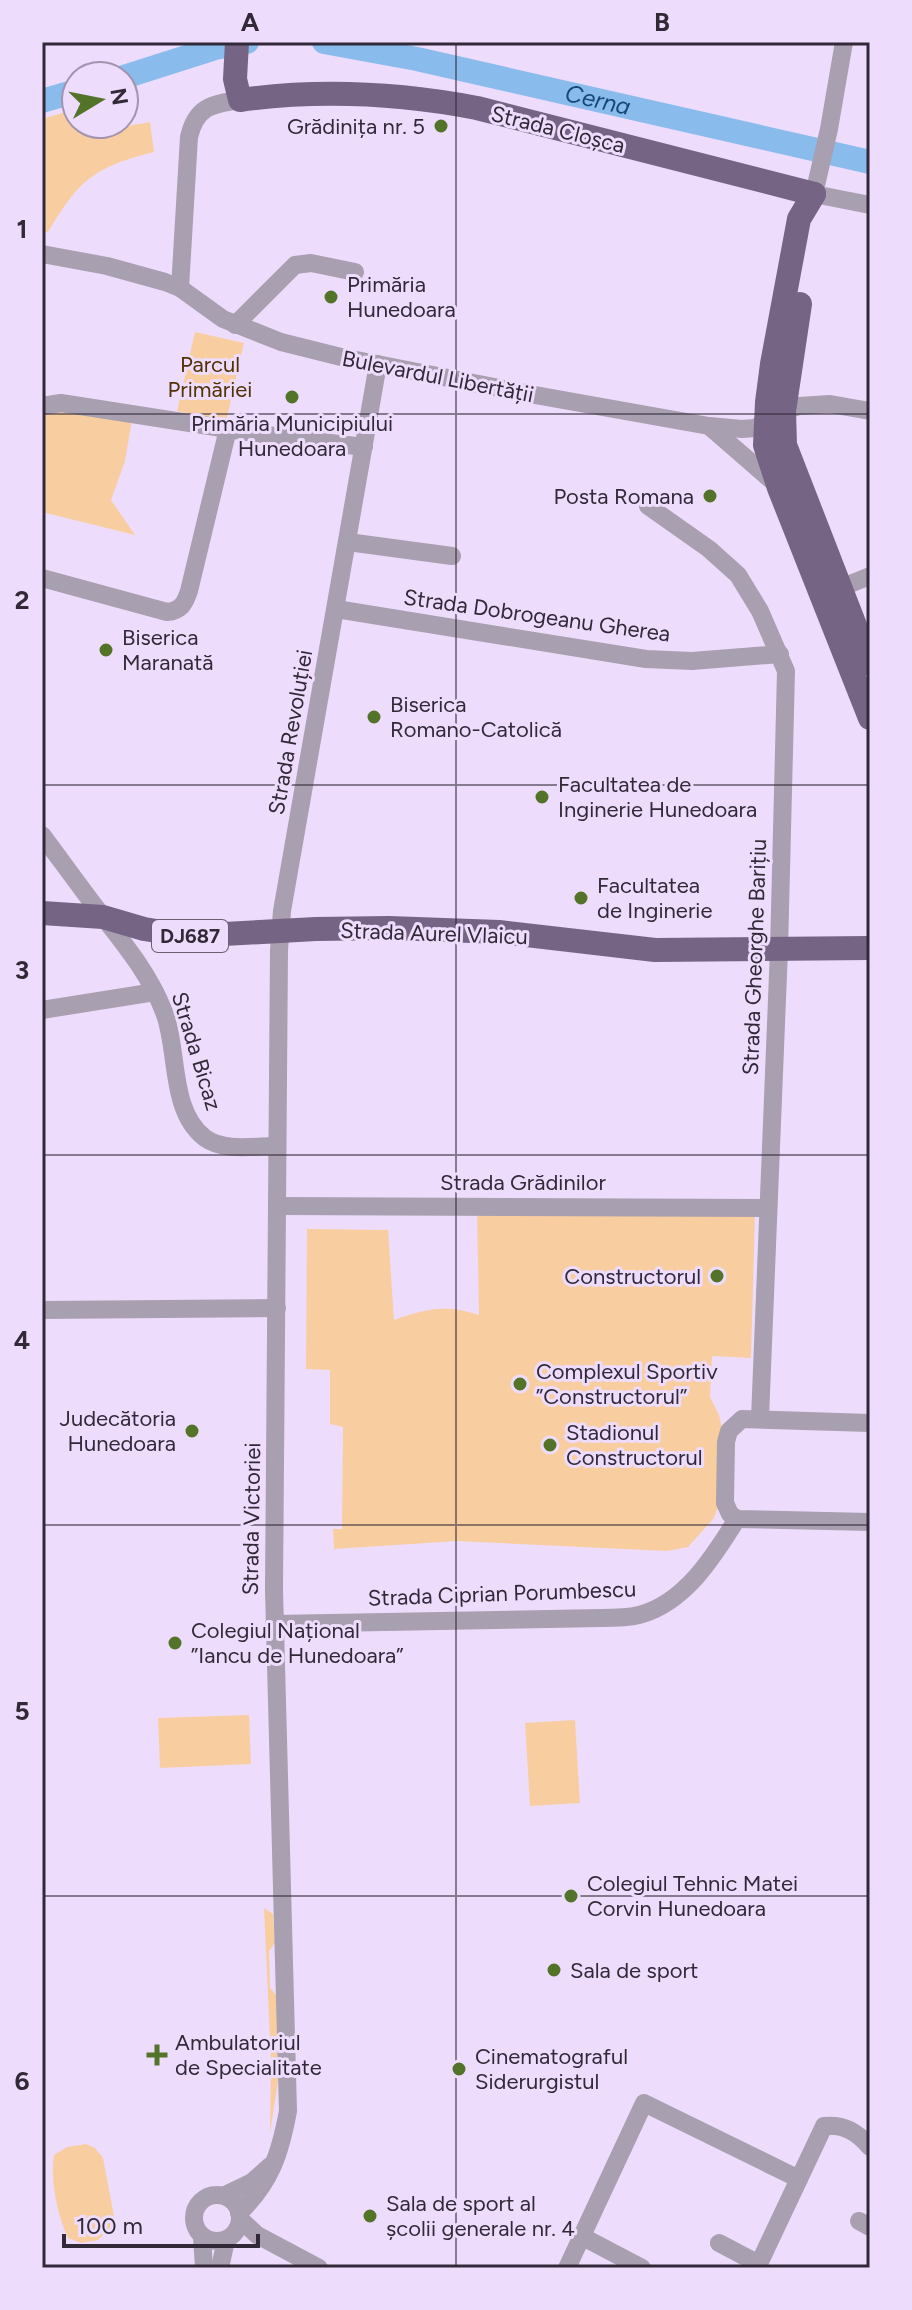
<svg xmlns="http://www.w3.org/2000/svg" width="912" height="2310" font-family="Figtree,sans-serif">
	<style>
		.green { fill: #f8cea1 }
		.lines { fill: none; stroke-linecap: round; stroke-linejoin: round }
		.river { stroke: #8abbed; stroke-width: 24 }
		.minor { stroke: #a89fb0; stroke-width: 18 }
		.major { stroke: #756483; stroke-width: 24 }
		.grid { fill: none; stroke: #312938; stroke-width: 2; stroke-opacity: 0.55 }
		.poi-dot { fill: #537329; stroke: #eedcfd; stroke-width: 3 }
		.labels { text-anchor: middle; stroke-width: 6; stroke-linejoin: round; paint-order: stroke }
		.shield { fill: #eedcfd; stroke: #6a5f73; stroke-width: 2 }
		.shield-label { font-size: 20px; font-weight: bold; fill: #312938 }
		.poi-label { font-size: 22px; fill: #312938; stroke: #eedcfd; text-anchor: start }
		.street-label { font-size: 22px; fill: #312938; stroke: #eedcfd }
		.park-label { font-size: 22px; fill: #503104; stroke: #eedcfd }
		.water-label { font-size: 24px; font-style: italic; fill: #144876; stroke: #eedcfd }
		.neatline { fill: none; stroke: #312938; stroke-width: 3 }
		.grid-label { font-size: 26px; text-anchor: middle; font-weight: bold; fill: #312938 }
	</style>
	<rect width="100%" height="100%" fill="#eedcfd"/>
	<!-- green -->
	<g class="green">
		<path d="M76,109v15h45l1,3 28,-5 4,30c-60,15 -74,27 -106,80l-6,-1v-112z"/>
		<path d="M195,332l49,11 -18,79 -49,-11z"/>
		<path d="M63,411l69,9 -7,41 -14,39 24,35 -93,-23v-97z"/>
		<path d="M477,1211l278,2 -4,145 -39,-2 -2,41 9,18 4,18 -4,71 -5,14 -26,29 -21,4 -210,-10 -123,8 -1,-20h9l1,-102 -13,-3v-54l-24,-1 1,-140 81,1 6,90c32,-11 51,-16 85,-5z"/>
		<path d="M249,1715l2,49 -91,4 -2,-50z"/>
		<path d="M575,1720l5,83 -50,3 -5,-83z"/>
		<path d="M264,1908l9,6 2,29 -6,8 1,37 7,8 1,85 -8,52 1,-71z"/>
		<path d="M86,2144l9,4 8,10 11,58 -4,12 -12,12 -17,3 -13,-5c-11,-24 -18,-58 -14,-83l13,-8z"/>
	</g>
	<g class="lines">
		<!-- river -->
		<g class="river">
			<path id="s1" d="M324,42l93,17 453,103"/>
			<path d="M124,77l91,-29 32,-6"/>
			<path d="M42,101l34,-10"/>
		</g>
		<!-- minor -->
		<g class="minor">
			<path d="M844,42l-15,87 -15,65 56,11"/>
			<path d="M42,254l65,12 58,16 15,6 43,31 58,23 60,15 194,38 174,31 33,3 13,-1 29,-17 15,-5 31,-2 40,7"/>
			<path d="M180,288l9,-151c7,-30 22,-33 51,-37"/>
			<path d="M235,325l60,-60 16,-2 44,9"/>
			<path d="M42,406l19,-3 219,34 84,10"/>
			<path d="M709,426l68,59"/>
			<path d="M648,506l61,43 29,26 22,36 26,60 -7,279 -19,468"/>
			<path d="M348,542l104,14"/>
			<path d="M42,578l125,34c14,-1 18,-9 22,-21l39,-162"/>
			<path d="M840,588l30,-12"/>
			<path d="M336,609l310,50 46,2 88,-7"/>
			<path d="M42,835c18,24 36,49 55,74 25,32 52,64 67,103 15,38 5,99 41,126 19,14 50,8 72,8"/>
			<path d="M42,1010l113,-18"/>
			<path d="M277,1206l491,2"/>
			<path d="M42,1310l235,-2"/>
			<path d="M870,1423l-128,-4 -13,12 -3,11 -1,61 5,11 7,5 133,3"/>
			<path d="M274,1624l327,-6c13,0 26,0 38,-3 46,-12 75,-59 98,-96"/>
			<circle cx="217" cy="2218" r="23"/>
			<path d="M225,2195l27,-13 18,-16"/>
			<path d="M239,2213c32,-31 41,-59 49,-102l-14,-521 5,-640 3,-39 96,-547"/>
			<path d="M240,2219l17,16 62,33"/>
			<path d="M859,2221l11,6"/>
			<path d="M581,2236l61,32"/>
			<path d="M202,2237l2,31"/>
			<path d="M719,2243l40,21"/>
			<path d="M220,2268l6,-28"/>
			<path d="M567,2268l77,-165 155,76"/>
			<path d="M757,2268l67,-142c20,-2 33,6 46,21"/>
		</g>
		<!-- major -->
		<g class="major">
			<path d="M237,42l-2,37 5,21c80,-11 158,-7 237,8l337,86"/>
			<path d="M814,194l-15,25 -27,145 -5,38 -2,43 14,43 91,230"/>
			<path d="M800,304l-16,107 1,34 85,219"/>
			<path d="M42,913l61,4 41,12 44,7 128,-7 73,-1 110,4 156,18 215,-2"/>
		</g>
	</g>
	<!-- grid -->
	<path class="grid" d="M456,42v2226M42,414h828M42,785h828M42,1155h828M42,1525h828M42,1896h828"/>
	<!-- markers -->
	<g class="poi-dot">
		<circle cx="441" cy="126" r="8"/>
		<circle cx="331" cy="297" r="8"/>
		<circle cx="292" cy="397" r="8"/>
		<circle cx="710" cy="496" r="8"/>
		<circle cx="106" cy="650" r="8"/>
		<circle cx="374" cy="717" r="8"/>
		<circle cx="542" cy="797" r="8"/>
		<circle cx="581" cy="898" r="8"/>
		<circle cx="717" cy="1276" r="8"/>
		<circle cx="520" cy="1384" r="8"/>
		<circle cx="192" cy="1431" r="8"/>
		<circle cx="550" cy="1445" r="8"/>
		<circle cx="175" cy="1643" r="8"/>
		<circle cx="571" cy="1896" r="8"/>
		<circle cx="554" cy="1970" r="8"/>
		<path d="M153 2043h8v8h8v8h-8v8h-8v-8h-8v-8h8z"/>
		<circle cx="459" cy="2069" r="8"/>
		<circle cx="370" cy="2216" r="8"/>
	</g>
	<g class="labels">
		<!-- shield labels -->
		<rect class="shield" x="152" y="920" width="76" height="32" rx="6"/>
		<g class="shield-label">
			<text x="190" y="943">DJ687</text>
		</g>
		<!-- poi labels -->
		<g class="poi-label">
			<text x="425" y="134" text-anchor="end">Grădinița nr. 5</text>
			<text x="347" y="292">Primăria<tspan x="347" dy="25">Hunedoara</tspan></text>
			<text x="292" y="431" text-anchor="middle">Primăria Municipiului<tspan x="292" dy="25">Hunedoara</tspan></text>
			<text x="694" y="504" text-anchor="end">Posta Romana</text>
			<text x="122" y="645">Biserica<tspan x="122" dy="25">Maranată</tspan></text>
			<text x="390" y="712">Biserica<tspan x="390" dy="25">Romano-Catolică</tspan></text>
			<text x="558" y="792">Facultatea de<tspan x="558" dy="25">Inginerie Hunedoara</tspan></text>
			<text x="597" y="893">Facultatea<tspan x="597" dy="25">de Inginerie</tspan></text>
			<text x="701" y="1284" text-anchor="end">Constructorul</text>
			<text x="536" y="1379">Complexul Sportiv<tspan x="536" dy="25">”Constructorul”</tspan></text>
			<text x="176" y="1426" text-anchor="end">Judecătoria<tspan x="176" dy="25">Hunedoara</tspan></text>
			<text x="566" y="1440">Stadionul<tspan x="566" dy="25">Constructorul</tspan></text>
			<text x="191" y="1638">Colegiul Național<tspan x="191" dy="25">”Iancu de Hunedoara”</tspan></text>
			<text x="587" y="1891">Colegiul Tehnic Matei<tspan x="587" dy="25">Corvin Hunedoara</tspan></text>
			<text x="570" y="1978">Sala de sport</text>
			<text x="175" y="2050">Ambulatoriul<tspan x="175" dy="25">de Specialitate</tspan></text>
			<text x="475" y="2064">Cinematograful<tspan x="475" dy="25">Siderurgistul</tspan></text>
			<text x="386" y="2211">Sala de sport al<tspan x="386" dy="25">școlii generale nr. 4</tspan></text>
		</g>
		<!-- street labels -->
		<g class="street-label">
			<text transform="translate(558 129) rotate(14)" y="8">Strada Cloșca</text>
			<text transform="translate(438 376) rotate(11)" y="8">Bulevardul Libertății</text>
			<text transform="translate(537 615) rotate(8)" y="8">Strada Dobrogeanu Gherea</text>
			<text transform="translate(290 732) rotate(-80)" y="8">Strada Revoluției</text>
			<text transform="translate(434 933) rotate(2)" y="8">Strada Aurel Vlaicu</text>
			<text transform="translate(754 957) rotate(-88)" y="8">Strada Gheorghe Barițiu</text>
			<text transform="translate(197 1051) rotate(73)" y="8">Strada Bicaz</text>
			<text x="523" y="1190">Strada Grădinilor</text>
			<text transform="translate(251 1519) rotate(-89)" y="8">Strada Victoriei</text>
			<text transform="translate(502 1593) rotate(-2)" y="8">Strada Ciprian Porumbescu</text>
		</g>
		<!-- park labels -->
		<g class="park-label">
			<text x="210" y="372">Parcul<tspan x="210" dy="25">Primăriei</tspan></text>
		</g>
		<!-- water labels -->
		<g class="water-label">
			<text dy="8" stroke="none"><textPath href="#s1" startOffset="280">Cerna</textPath></text>
		</g>
	</g>
	<!-- border -->
	<rect width="912" height="2310" fill="none" stroke="#eedcfd" stroke-width="88"/>
	<!-- north arrow -->
	<g transform="translate(100 100) rotate(80)"><circle r="38" fill="#eedcfd" stroke="#a294ae" stroke-width="2"/>
	<path d="M0-6L14 30L0 20L-14 30Z" fill="#537329"/>
	<text y="-12" font-size="22" font-weight="bold" text-anchor="middle" fill="#312938">N</text>
	</g>
	<!-- scale -->
	<path d="M64 2234v12h194v-12" fill="none" stroke="#312938" stroke-width="4"/>
	<text x="76" y="2234" font-size="24" fill="#312938" stroke="#eedcfd" stroke-width="6" paint-order="stroke">100 m</text>
	<rect x="44" y="44" width="824" height="2222" class="neatline"/>
	<g class="grid-label">
		<text x="250" y="31">A</text>
		<text x="662" y="31">B</text>
		<text x="22" y="238">1</text>
		<text x="22" y="609">2</text>
		<text x="22" y="979">3</text>
		<text x="22" y="1349">4</text>
		<text x="22" y="1720">5</text>
		<text x="22" y="2090">6</text>
	</g>
</svg>
